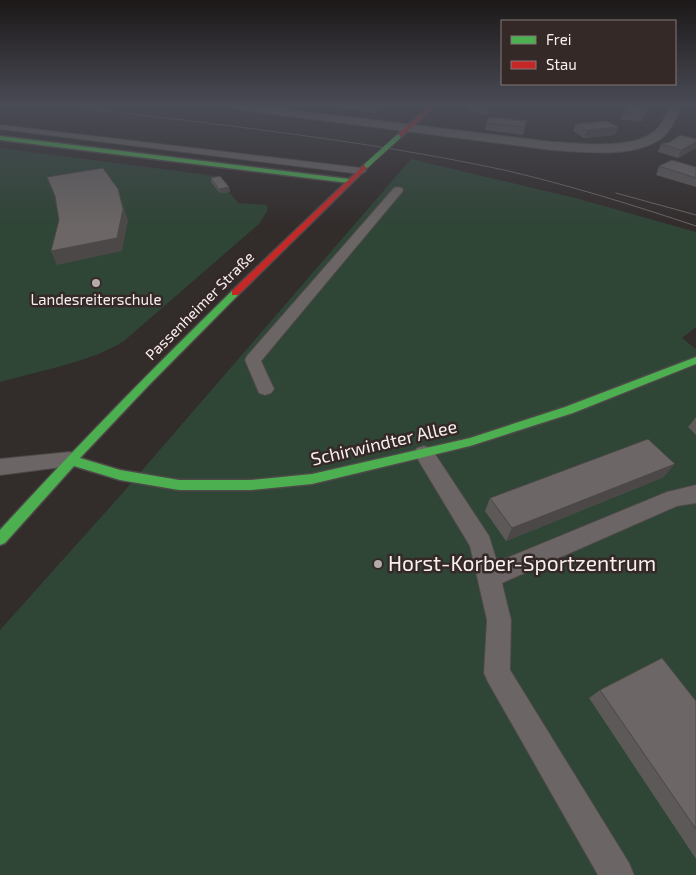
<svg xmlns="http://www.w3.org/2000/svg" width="696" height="875" font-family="'Exo 2',sans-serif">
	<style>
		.green { fill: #2f4536 }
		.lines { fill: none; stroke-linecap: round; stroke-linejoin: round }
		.lane-casing { stroke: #4e4949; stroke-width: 2 }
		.street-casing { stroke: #4e4949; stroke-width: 2 }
		.fast-casing { stroke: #4e4949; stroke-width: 3 }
		.jam-casing { stroke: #4e4949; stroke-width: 3 }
		.lane { fill: #6b6665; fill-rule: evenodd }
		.street { fill: #6b6665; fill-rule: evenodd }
		.fast { fill: #4caf50; fill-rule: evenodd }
		.jam { fill: #c62828; fill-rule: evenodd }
		.tram { stroke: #6b6766; stroke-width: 1 }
		.fast-bridge-casing { stroke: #4e4949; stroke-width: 6; stroke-linecap: butt }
		.fast-bridge { stroke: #4caf50; stroke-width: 5 }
		.wall { fill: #5d5958 }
		.shaded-wall { fill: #4c4847 }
		.building { fill: #6c6766; stroke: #4c4847 }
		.poi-dot { fill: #b3abaa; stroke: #352928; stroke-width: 2 }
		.labels { text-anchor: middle; stroke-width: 5; stroke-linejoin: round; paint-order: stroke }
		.far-poi-label { font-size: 15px; fill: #f8efef; stroke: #352928 }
		.far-street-label { font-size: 15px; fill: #f8efef; stroke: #352928 }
		.street-label { font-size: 18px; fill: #f8efef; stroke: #352928 }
		.near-poi-label { font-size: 21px; fill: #f8efef; stroke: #352928; text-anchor: start }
	</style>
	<rect width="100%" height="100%" fill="#322c2b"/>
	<!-- green -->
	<g class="green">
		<path d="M0,148l216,28 22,27 29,2v6l-8,13 -135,117c-32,21 -86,30 -124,41z"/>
		<path d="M411,159l168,40 117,33v95l-14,11 14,11v526h-696v-245l119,-133z"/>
	</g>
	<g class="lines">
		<!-- lane casing -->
		<g class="lane-casing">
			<g id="lane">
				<path d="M283,106h9l-10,7h-6v-4z"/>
				<path d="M0,125l361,43 5,3 -5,3 -361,-45z"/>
				<path d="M398,187l4,1 1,2 -1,2 -141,169 13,28 -3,4 -6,2 -6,-2 -14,-33 2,-4 147,-168z"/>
				<path d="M424,446l7,2 58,88 8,26 170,-70 29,-7v18l-19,3 -175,77 9,37 -1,50 119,193 5,12h-36l-110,-193 -4,-9 3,-53 -17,-74 -56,-93 3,-5z"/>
				<path d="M70,452l7,3 3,5 -3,5 -77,10v-16z"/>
			</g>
		</g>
		<!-- street casing -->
		<g class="street-casing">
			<path id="street" d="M227,106h32l293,36c29,1 83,9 105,-13 6,-6 9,-16 14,-23h11c-6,10 -9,22 -18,30 -26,23 -80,16 -112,14l-319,-41z"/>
		</g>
		<!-- fast casing -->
		<g class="fast-casing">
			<g id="fast">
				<path d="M0,136l349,43 3,2 -3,2 -349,-43z"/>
				<path d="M235,290l4,3 -1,2 -90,91 -68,72 40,12 59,10h72l61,-6 158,-36 95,-31 131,-50v7l-123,49 -103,33 -158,38 -61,6h-72l-59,-10 -46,-14 -69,77 -5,2v-15c75,-82 152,-161 232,-239z"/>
			</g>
		</g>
		<!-- jam casing -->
		<g class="jam-casing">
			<g id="jam">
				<path d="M430,106h5l-35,32h-4v-2z"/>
				<path d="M365,164l5,1 -132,130h-6v-4z"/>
			</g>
		</g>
		<!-- lane -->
		<use href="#lane" class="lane"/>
		<!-- street -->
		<use href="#street" class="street"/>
		<!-- fast -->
		<use href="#fast" class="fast"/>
		<!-- jam -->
		<use href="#jam" class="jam"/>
		<!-- tram -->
		<g class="tram">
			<path d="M66,106c146,18 293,33 438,64 65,15 129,35 192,56"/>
			<path d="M616,193l80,22"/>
		</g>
		<!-- fast-bridge casing -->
		<g class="fast-bridge-casing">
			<path id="fast-bridge" d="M367,165l31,-28"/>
		</g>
		<!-- fast-bridge -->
		<use href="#fast-bridge" class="fast-bridge"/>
	</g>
	<!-- wall -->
	<g class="wall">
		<path d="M325,106h58v2l-8,5z"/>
		<path d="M470,106h23l-7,8 -17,-2z"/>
		<path d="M624,112l22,1 -5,9 -20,-3z"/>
		<path d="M527,121l-4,14 -38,-5 1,-7z"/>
		<path d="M576,124l42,3 -3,8 -31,3 -11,-7z"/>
		<path d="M661,144l35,4 -18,10 -20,-6z"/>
		<path d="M659,166l37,1v20l-40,-12z"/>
		<path d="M211,178l18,9 1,5 -10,1 -9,-11z"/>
		<path d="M696,417v18l-8,-8z"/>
		<path d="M664,477l-158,64 -21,-30 5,-13z"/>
		<path d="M600,690l96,11v158l-107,-161z"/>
	</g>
	<!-- shaded-wall -->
	<g class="shaded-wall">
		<path d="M376,106h7v2l-8,5z"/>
		<path d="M488,106h5l-7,8 1,-7z"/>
		<path d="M649,106l-3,7 -5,9 3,-7z"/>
		<path d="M618,127l-3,8 -31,3 3,-8z"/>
		<path d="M696,142v6l-18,10 3,-8z"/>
		<path d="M229,187l1,5 -10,1 -1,-4z"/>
		<path d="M118,189l10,32 -6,30 -65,14 -6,-14z"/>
		<path d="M675,464l-11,13 -158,64 6,-13z"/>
	</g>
	<!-- building -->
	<g class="building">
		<path d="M628,106h21l-5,9 -20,-3z"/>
		<path d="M490,117l37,4 -3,6 -38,-4z"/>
		<path d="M606,121l12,6 -31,3 -11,-6z"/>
		<path d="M680,135l16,4v3l-15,8 -20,-6 9,-2z"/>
		<path d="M672,160l24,7v11l-37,-12z"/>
		<path d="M103,168l15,21 5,20 -6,29 -66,13 8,-31 -4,-24 -8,-19z"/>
		<path d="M220,176l9,11 -10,2 -8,-11z"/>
		<path d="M648,439l27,25 -163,64 -22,-30z"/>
		<path d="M662,658l34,43v128l-96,-139z"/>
	</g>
	<!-- sky -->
	<linearGradient id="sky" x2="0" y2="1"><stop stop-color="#1c1818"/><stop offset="0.46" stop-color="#494b55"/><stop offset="1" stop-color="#494b55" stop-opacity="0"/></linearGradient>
	<rect width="696" height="228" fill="url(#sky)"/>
	<!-- markers -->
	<g class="poi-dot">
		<circle cx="96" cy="283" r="5"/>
		<circle cx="378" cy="564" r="5"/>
	</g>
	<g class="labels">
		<!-- far-poi labels -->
		<g class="far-poi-label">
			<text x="96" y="305">Landesreiterschule</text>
		</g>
		<!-- far-street labels -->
		<g class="far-street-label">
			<text transform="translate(200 306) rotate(-45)" y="5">Passenheimer Straße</text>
		</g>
		<!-- street labels -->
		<g class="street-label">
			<text transform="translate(384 443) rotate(-13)" y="6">Schirwindter Allee</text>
		</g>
		<!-- near-poi labels -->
		<g class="near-poi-label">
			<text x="388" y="571">Horst-Korber-Sportzentrum</text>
		</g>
	</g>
	<!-- legend -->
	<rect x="501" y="20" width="175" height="65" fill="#352928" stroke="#837878"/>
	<rect x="511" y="36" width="25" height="8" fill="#4caf50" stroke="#837878"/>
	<text x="546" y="45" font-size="15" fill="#f8efef">Frei</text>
	<rect x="511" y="61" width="25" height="8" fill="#c62828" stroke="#837878"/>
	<text x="546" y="70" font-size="15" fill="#f8efef">Stau</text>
</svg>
